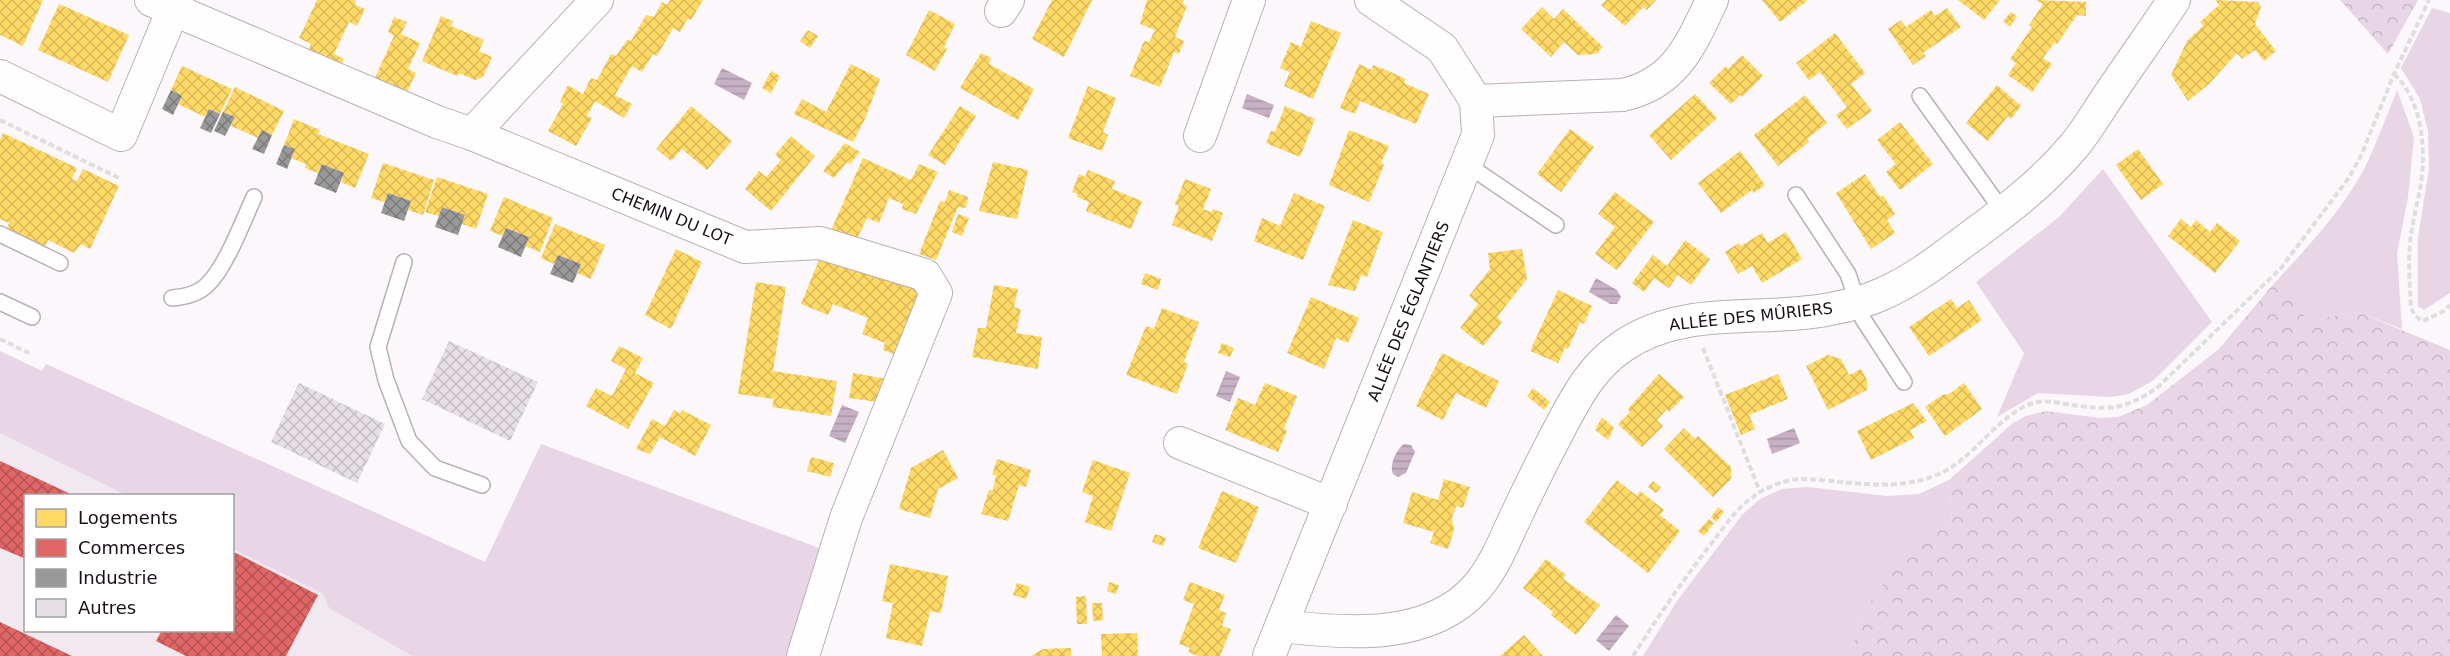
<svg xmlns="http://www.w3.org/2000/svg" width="2450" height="656" font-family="'DejaVu Sans',sans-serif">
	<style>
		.built { fill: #f2e8f0 }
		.grass { fill: #e8d5e6 }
		.forest { fill: url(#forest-crowns) }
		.water { fill: url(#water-rules) }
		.homes { fill: url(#homes-cross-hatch) }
		.shops { fill: url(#shops-cross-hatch) }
		.industry { fill: url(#industry-cross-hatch) }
		.building { fill: url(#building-cross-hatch) }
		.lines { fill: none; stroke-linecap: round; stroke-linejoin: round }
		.service-casing { stroke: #b8b1b7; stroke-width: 18 }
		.minor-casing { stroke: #b8b1b7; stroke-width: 34 }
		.path { stroke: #dfdedf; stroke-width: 4; stroke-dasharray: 6 3; stroke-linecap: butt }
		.service { stroke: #fefefe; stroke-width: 15 }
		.minor { stroke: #fefefe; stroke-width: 32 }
		.labels { text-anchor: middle; stroke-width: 6; stroke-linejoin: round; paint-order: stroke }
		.street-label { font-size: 16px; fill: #190f18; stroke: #fff }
	</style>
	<defs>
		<pattern id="forest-crowns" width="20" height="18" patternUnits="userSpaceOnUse" patternTransform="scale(1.5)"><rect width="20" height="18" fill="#e8d5e6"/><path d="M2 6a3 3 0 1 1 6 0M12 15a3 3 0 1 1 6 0" fill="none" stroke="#c6b6c5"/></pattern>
		<pattern id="water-rules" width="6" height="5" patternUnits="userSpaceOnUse" patternTransform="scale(1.5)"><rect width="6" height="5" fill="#c7b0c4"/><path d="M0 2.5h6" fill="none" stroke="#aa96a8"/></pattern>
		<pattern id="homes-cross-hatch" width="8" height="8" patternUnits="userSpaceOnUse" patternTransform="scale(1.5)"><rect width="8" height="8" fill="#ffd966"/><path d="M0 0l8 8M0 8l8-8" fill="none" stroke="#dab958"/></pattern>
		<pattern id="shops-cross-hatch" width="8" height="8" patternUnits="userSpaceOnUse" patternTransform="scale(1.5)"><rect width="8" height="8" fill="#e06666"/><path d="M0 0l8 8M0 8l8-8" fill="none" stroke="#b55253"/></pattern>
		<pattern id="industry-cross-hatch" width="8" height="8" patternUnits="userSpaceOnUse" patternTransform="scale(1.5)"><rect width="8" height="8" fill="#999"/><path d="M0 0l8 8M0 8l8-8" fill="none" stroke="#7c7b7c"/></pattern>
		<pattern id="building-cross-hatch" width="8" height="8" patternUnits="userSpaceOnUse" patternTransform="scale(1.5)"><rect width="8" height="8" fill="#e7dfe6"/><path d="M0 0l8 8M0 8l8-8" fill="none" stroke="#c6bec5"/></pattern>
	</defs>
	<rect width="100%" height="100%" fill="#fbf7fa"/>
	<!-- built -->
	<path class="built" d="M0,433l126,62 -100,1v134h206l1,-81 90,45 6,14 83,48h-412z"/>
	<!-- grass -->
	<g class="grass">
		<path d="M2432,8l18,5v280l-26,17 -6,-4v-69l11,-68 -1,-38 -8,-32 -19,-31z"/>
		<path d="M2397,90l17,47 -6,60 -11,56 5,76 -44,-17 -51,9 -20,-42 -16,8c36,-40 75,-79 98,-128 10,-23 19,-46 28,-69z"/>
		<path d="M2103,169l109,153 -58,58 -25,14 -18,3 -73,-4 -41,24 27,-64 -48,-71 83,-65z"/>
		<path d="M0,351l42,20 4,-7 439,198 56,-118 278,104 -30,108h-377l-83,-48 -6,-14 -90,-45 -1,-53 -106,-1 -126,-62z"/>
		<path d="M1949,480l3,44 -40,19 -53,76 -3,19 -14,18h-199l34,-55 65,-86 18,-16 22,-10 25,-2 80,9 32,-2z"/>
	</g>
	<!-- forest -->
	<g class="forest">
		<path d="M2340,0h78l-30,54z"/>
		<path d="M2287,278l20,43 51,-9 92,38v306h-608l14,-18 3,-19 53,-77 40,-18 -3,-44 64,-57 13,-7 20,-5 54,7 18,-1 29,-12 72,-56 52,-62z"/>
	</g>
	<!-- water -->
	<g class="water">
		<path d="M722,68l30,15 -8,17 -30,-16z"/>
		<path d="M1247,94l27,11 -5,13 -27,-10z"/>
		<path d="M1596,278l21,12 4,7 -4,7h-7l-21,-12z"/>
		<path d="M1226,371l14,6 -10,25 -14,-6z"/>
		<path d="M842,405l17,7 -14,31 -16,-7z"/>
		<path d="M1794,428l6,15 -28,11 -5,-15z"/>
		<path d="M1404,444l7,1 4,7 -9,21 -8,4 -5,-3c-4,-9 3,-24 11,-30z"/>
		<path d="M1616,615l13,11 -20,25 -13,-11z"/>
	</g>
	<!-- homes -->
	<g class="homes">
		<path d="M0,0h43l-20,46 -23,-11z"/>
		<path d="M317,0h36l3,1 -1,4 10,4 -8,17 -8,-4 -15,32 10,5 -3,8 -34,-14 4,-9 -12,-6z"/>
		<path d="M670,0h33l-12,20 -3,-2 -8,14 -7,-4 -16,28 -4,-2 -11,18 -10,-6 -17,29 17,9 -8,14 -29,-17 -8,15 5,2 -16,28 -28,-15 15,-27 -3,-2 8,-17 15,9 8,-16 6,2 14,-26 5,2 11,-16 4,1 15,-26 8,2 8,-15 5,3z"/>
		<path d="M1052,0h40l-28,57 -32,-18z"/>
		<path d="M1147,0h37l-2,4 5,2 -12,31 9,4 -5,13 -5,-2 -14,35 -30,-11 14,-35 5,1 6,-12 -15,-6z"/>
		<path d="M1606,0h50l-9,10 -4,-3 -18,19 -24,-21z"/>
		<path d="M1762,0h46l-28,22z"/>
		<path d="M1958,0h42l-16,20z"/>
		<path d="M2036,0l50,2v14l-9,-1 -20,29 -2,-2 -12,16 9,6 -20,28 -24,-17 8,-12 -6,-4 22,-32 -3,-2 14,-21z"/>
		<path d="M2215,0l43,2 3,5 -6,17 21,27 -12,10 -9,-11 -13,9 -5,-6 -28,31 -21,17 -17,-26 16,-34 16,-15 -3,-4 19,-17z"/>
		<path d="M59,4l70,31 -21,47 -70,-32z"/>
		<path d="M1542,7l12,12 9,-10 40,38 -7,7 -18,1 -14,-13 -13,15 -30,-28z"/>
		<path d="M1947,8l14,19 -38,26 3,3 -13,9 -25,-36 13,-9 5,7 25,-17 4,6z"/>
		<path d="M929,10l26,14 -11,23 3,2 -12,22 -29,-16z"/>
		<path d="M2011,12l6,4 -7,11 -7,-6z"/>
		<path d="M441,16l12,5 -2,5 33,14 -5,11 13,6 -9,20 -8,3 -16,-7 -2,3 -35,-15z"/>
		<path d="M394,17l13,5 -6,12 19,9 -12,26 8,4 -11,23 -32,-14 21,-46 -6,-4z"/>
		<path d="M1311,21l30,12 -28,66 -29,-13 6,-14 -10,-4 11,-26 10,5z"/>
		<path d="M808,30l10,6 -8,12 -10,-7z"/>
		<path d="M1835,33l30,40 -14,11 21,27 -25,18 -11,-14 11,-8 -27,-35 -11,8 -13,-17z"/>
		<path d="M981,53l10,5 -2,6 45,25 -16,31 -58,-32z"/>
		<path d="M1742,55l21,21 -21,21 -2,-2 -9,9 -22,-21 17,-17 2,3z"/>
		<path d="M851,64l29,15 -15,40 -12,23 -59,-28 8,-15 24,13z"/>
		<path d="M1359,64l13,6 1,-5 13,5 20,9 -2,4 25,11 -13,30 -56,-23 -5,13 -15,-6z"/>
		<path d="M182,66l50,23 -12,25 -11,-5 -4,8 -27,-13 4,-8 -11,-6z"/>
		<path d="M771,71l9,5 -9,17 -9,-5z"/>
		<path d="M1997,85l24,21 -10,13 -3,-3 -20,25 -22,-18z"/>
		<path d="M1088,86l28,12 -13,34 5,3 -6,16 -34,-13z"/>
		<path d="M235,87l49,24 -12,24 -10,-5 -4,8 -27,-12 4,-9 -12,-5z"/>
		<path d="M1695,94l22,24 -46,42 -22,-25z"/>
		<path d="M1805,95l22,28 -20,16 2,3 -31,24 -24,-31z"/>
		<path d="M691,106l41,35 -25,29 -25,-21 -11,12 -15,-12z"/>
		<path d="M960,106l16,10 -31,49 -17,-10z"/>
		<path d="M1285,106l30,13 -15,38 -34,-14 5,-12 4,1z"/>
		<path d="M294,119l26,11 -2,4 51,20 -14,34 -14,-6 3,-9 -22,-9 -4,9 -13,-5 1,-4 -15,-6 4,-9 -11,-4z"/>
		<path d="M1900,122l33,42 -33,26 -14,-18 10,-8 -19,-24z"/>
		<path d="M1570,129l24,18 -33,45 -24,-18z"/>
		<path d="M1349,130l40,16 -8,17 3,2 -15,37 -40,-17z"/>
		<path d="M3,133l74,35 -5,11 5,2 6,-12 36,17 -29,63 -9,-5 -7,9 -26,-13 -3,7 -38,-18 2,-6 -9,-4v-79z"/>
		<path d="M791,136l24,20 -44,55 -26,-22 14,-18 7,6 15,-17 -6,-5z"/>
		<path d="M845,143l15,9 -10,12 -3,-2 -13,16 -11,-7z"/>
		<path d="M2138,149l25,35 -22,16 -25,-35z"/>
		<path d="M1740,151l25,34 -11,8 -2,-3 -31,23 -23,-30z"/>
		<path d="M863,158l48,22 8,-16 19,8 -22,42 -14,-5 1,-5 -14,-6 -10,25 -12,-5 -13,27 -25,-10z"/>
		<path d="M993,162l35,8 -11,49 -38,-8z"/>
		<path d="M383,163l51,17 -11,35 -15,-5 3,-9 -12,-4 -11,-4 -3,9 -14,-4z"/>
		<path d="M1088,170l27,11 -3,8 30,12 -11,28 -45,-18 3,-9 -12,-5 1,-3 -6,-2 7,-18 6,3z"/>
		<path d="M1865,174l15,23 3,-2 12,19 -8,6 8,13 -24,16 -35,-56z"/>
		<path d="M437,177l51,17 -12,35 -14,-5 3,-9 -12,-4 -11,-4 -3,9 -14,-4z"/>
		<path d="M1185,179l26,10 -8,20 8,3 2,-3 10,4 -11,28 -40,-16 7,-19 -4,-2z"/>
		<path d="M949,190l19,7 -2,11 -8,-1 -22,53 -17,-6 21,-53 5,1z"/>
		<path d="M1615,192l39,30 -37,48 -22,-16 20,-27 -17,-13z"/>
		<path d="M1294,193l31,13 -22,54 -49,-19 8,-23 18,8z"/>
		<path d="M504,197l49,21 -13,34 -15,-6 4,-9 -23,-9 -3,8 -13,-5z"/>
		<path d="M958,214l11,4 -7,18 -10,-4z"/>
		<path d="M2181,219l10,8 5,-7 14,12 7,-9 23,18 -25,32 -47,-37z"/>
		<path d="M1353,220l30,12 -16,45 -6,-2 -6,16 -27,-6z"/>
		<path d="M555,224l50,21 -14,34 -14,-6 4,-9 -23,-9 -4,9 -13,-6z"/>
		<path d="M1786,232l16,27 -40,24 -10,-17 -14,8 -13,-22 14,-9 2,3 21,-13 6,10z"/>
		<path d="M1685,240l25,19 -19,26 -13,-10 -9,13 -15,-10 -10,14 -12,-9 21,-28 14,11z"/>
		<path d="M676,249l26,13 -31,67 -26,-14z"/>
		<path d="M1522,249l5,30 -30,38 5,5 -19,24 -23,-18 18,-24 -9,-8 21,-27 -2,-16z"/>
		<path d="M823,250l99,40 -26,65 -13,-5 2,-7 -23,-9 6,-16 -35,-14 -5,11 -27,-11z"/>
		<path d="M1145,273l16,6 -3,11 -17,-6z"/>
		<path d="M756,282l30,5 -13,84 64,10 -6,35 -59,-9 2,-8 -36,-5z"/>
		<path d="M994,285l24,4 -4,18 7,2 -5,24 26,4 -4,32 -66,-12 6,-29h8z"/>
		<path d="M1558,290l34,16 -8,18 -4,-2 -12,27 -3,-1 -7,15 -28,-12z"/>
		<path d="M1311,297l48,21 -11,25 -12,-5 -12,31 -37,-16z"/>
		<path d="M1951,299l6,9 12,-8 13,20 -53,36 -20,-29z"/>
		<path d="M1162,308l37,14 -15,40 4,2 -11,30 -51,-19 20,-49 8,3z"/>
		<path d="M1222,343l12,5 -4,9 -12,-4z"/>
		<path d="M619,346l24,12 -8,15 19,10 -26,46 -42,-23 10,-18 16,8 14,-27 -15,-8z"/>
		<path d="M1442,353l57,28 -13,27 -30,-15 -13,27 -27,-14z"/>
		<path d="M1828,355l13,4 8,16 12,-6 6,11v10l-39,20 -22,-44z"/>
		<path d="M853,373l34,6 -9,23 -29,-4z"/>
		<path d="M1659,374l25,23 -15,15 -2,-3 -10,11 6,6 -21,21 -24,-23 12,-12 -2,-3z"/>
		<path d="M1778,374l10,25 -39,16 6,14 -14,6 -16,-40z"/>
		<path d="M1265,383l32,13 -13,33 3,2 -9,21 -53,-22 13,-32 17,7z"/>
		<path d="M1964,383l18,26 -37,27 -20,-29 17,-12 7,-1z"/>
		<path d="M1533,388l17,14 -6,8 -17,-14z"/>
		<path d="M1913,403l14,18 -17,9 4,8 -43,22 -14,-29z"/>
		<path d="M674,410l6,4 2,-4 29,15 -16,31 -35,-19 -10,17 -14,-5 16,-30 13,7z"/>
		<path d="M1602,417l12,11 -6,12 -13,-10z"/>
		<path d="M1684,428l11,11 3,-3 33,31v12l-18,18 -49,-48z"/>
		<path d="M943,450l15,28 -20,11 -8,29 -31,-9 12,-41z"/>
		<path d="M811,457l23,6 -4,14 -23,-6z"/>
		<path d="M997,459l34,11 -5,17 -7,-2 -11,36 -27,-7 8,-24h4l3,-15h-4z"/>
		<path d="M1093,460l37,13 -19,58 -26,-9 8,-26 -11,-4z"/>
		<path d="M1444,479l26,8 -7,21 -7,-2 -4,12 2,12 -6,19 -18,-6 4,-11 -31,-9 9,-31 26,8z"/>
		<path d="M1617,480l20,16 3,-5 24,19 -4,5 20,16 -32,42 -64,-51z"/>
		<path d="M1653,481l8,6 -5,6 -8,-6z"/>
		<path d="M1222,491l37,16 -23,56 -38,-15z"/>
		<path d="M1718,507l6,5 -8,10 -5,-5z"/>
		<path d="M1709,519l5,4 -10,13 -6,-5z"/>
		<path d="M1155,534l11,4 -3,8 -11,-4z"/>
		<path d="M1546,559l20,16 -3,4 37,26 -24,30 -25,-20 2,-3 -30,-24z"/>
		<path d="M890,564l58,12 -7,37 -11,-2 -8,35 -36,-8 7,-35 -11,-2z"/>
		<path d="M1109,582l10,3 -3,9 -9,-3z"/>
		<path d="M1190,582l35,13 -6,15 7,3 -4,13 9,3 -11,27h-22l-10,-4 2,-4 -11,-4 15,-40 -11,-4z"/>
		<path d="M1017,583l13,4 -4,12 -13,-4z"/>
		<path d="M1086,596l1,28h-10l-1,-27z"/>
		<path d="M1092,603h10l1,17 -10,1z"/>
		<path d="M1137,633l1,23h-36l-1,-22z"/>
		<path d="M1524,635l19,21h-43z"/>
		<path d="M1071,648v8h-40l12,-7z"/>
	</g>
	<!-- shops -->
	<g class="shops">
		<path d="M0,461l75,35h-49v63l-26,-11z"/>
		<path d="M232,551l86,44 -32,61h-100l-30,-15 6,-11h70z"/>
		<path d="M0,622l72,34h-72z"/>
	</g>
	<!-- industry -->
	<g class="industry">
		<path d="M171,90l11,6 -9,19 -11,-6z"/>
		<path d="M209,109l11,5 -9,19 -11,-5z"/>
		<path d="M223,112l12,5 -10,19 -11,-5z"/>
		<path d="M262,130l10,5 -8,19 -12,-5z"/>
		<path d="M284,145l11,4 -8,20 -11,-5z"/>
		<path d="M322,164l22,9 -8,20 -22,-9z"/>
		<path d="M388,193l23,8 -7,20 -23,-8z"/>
		<path d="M442,207l23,8 -7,20 -23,-8z"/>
		<path d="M506,228l23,9 -8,20 -23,-10z"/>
		<path d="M558,255l23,9 -8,19 -23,-9z"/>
	</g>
	<!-- building -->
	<g class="building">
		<path d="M449,341l89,41 -28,59 -88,-42z"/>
		<path d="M299,383l86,41 -28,59 -86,-41z"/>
	</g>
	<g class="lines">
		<!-- service casing -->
		<g class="service-casing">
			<g id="service">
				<path d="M1920,96l84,117"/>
				<path d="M1466,164l90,61"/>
				<path d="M1796,195l52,79 15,45 41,63"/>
				<path d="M0,234l60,29"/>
				<path d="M404,262l-26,85 8,33 23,61 26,27 47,17"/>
				<path d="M172,298c13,-1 26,-4 35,-13 19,-18 36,-64 47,-88"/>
				<path d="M0,302l32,15"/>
			</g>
		</g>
		<!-- minor casing -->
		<g class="minor-casing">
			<g id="minor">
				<path d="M151,0l286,122 35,12 273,113 75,-4 105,32 11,18 -90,225 -43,138"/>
				<path d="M1001,11l7,-11"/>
				<path d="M0,76l121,59 56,-135"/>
				<path d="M1476,101l146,-6c53,-11 69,-50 90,-95"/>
				<path d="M472,134l125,-134"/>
				<path d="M1200,136l49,-136"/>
				<path d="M1180,443l151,61"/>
				<path d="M1282,626c64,8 148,15 195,-39 18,-21 28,-48 40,-73 14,-30 29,-60 45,-90 16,-30 31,-58 61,-78 61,-42 139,-23 207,-37 17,-3 37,-8 52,-15 28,-12 55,-32 80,-51 40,-29 79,-58 111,-96 13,-15 23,-33 34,-49 22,-33 45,-65 67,-98"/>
				<path d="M1269,656l209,-521 -2,-34 -34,-53 -71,-48"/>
			</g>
		</g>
		<!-- path -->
		<g class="path">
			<path d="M2394,74c28,26 32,73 27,109 -3,20 -9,39 -11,60 -2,21 0,43 1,65l4,8 8,5 21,-10 6,-6"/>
			<path d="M0,120l119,58"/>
			<path d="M0,339l29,14"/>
			<path d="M1703,348l57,144"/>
			<path d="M1633,656c25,-39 50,-76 78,-112 12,-15 23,-33 39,-45 16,-12 34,-20 54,-20 46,2 91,14 135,-5 35,-15 58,-59 94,-71 11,-3 22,-1 32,1 42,6 59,8 94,-18l122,-118 67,-89 13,-23 33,-82 35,-74"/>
		</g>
		<!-- service -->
		<use href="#service" class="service"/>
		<!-- minor -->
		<use href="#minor" class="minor"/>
	</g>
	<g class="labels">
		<!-- street labels -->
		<g class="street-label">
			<text transform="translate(672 216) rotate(22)" y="6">CHEMIN DU LOT</text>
			<text transform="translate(1408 311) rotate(-68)" y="6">ALLÉE DES ÉGLANTIERS</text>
			<text transform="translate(1751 316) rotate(-6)" y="6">ALLÉE DES MÛRIERS</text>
		</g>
	</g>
	<!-- legend -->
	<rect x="24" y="494" width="210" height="138" fill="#ffffff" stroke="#a39fa3" stroke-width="1.5"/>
	<rect x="36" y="509" width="30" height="18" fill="#ffd966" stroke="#a39fa3" stroke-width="1.5"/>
	<text x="78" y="524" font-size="18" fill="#190f18">Logements</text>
	<rect x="36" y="539" width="30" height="18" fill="#e06666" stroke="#a39fa3" stroke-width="1.5"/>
	<text x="78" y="554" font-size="18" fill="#190f18">Commerces</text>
	<rect x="36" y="569" width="30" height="18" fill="#999999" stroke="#a39fa3" stroke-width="1.5"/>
	<text x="78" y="584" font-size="18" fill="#190f18">Industrie</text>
	<rect x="36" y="599" width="30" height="18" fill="#e7dfe6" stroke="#a39fa3" stroke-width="1.5"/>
	<text x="78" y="614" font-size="18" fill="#190f18">Autres</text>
</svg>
